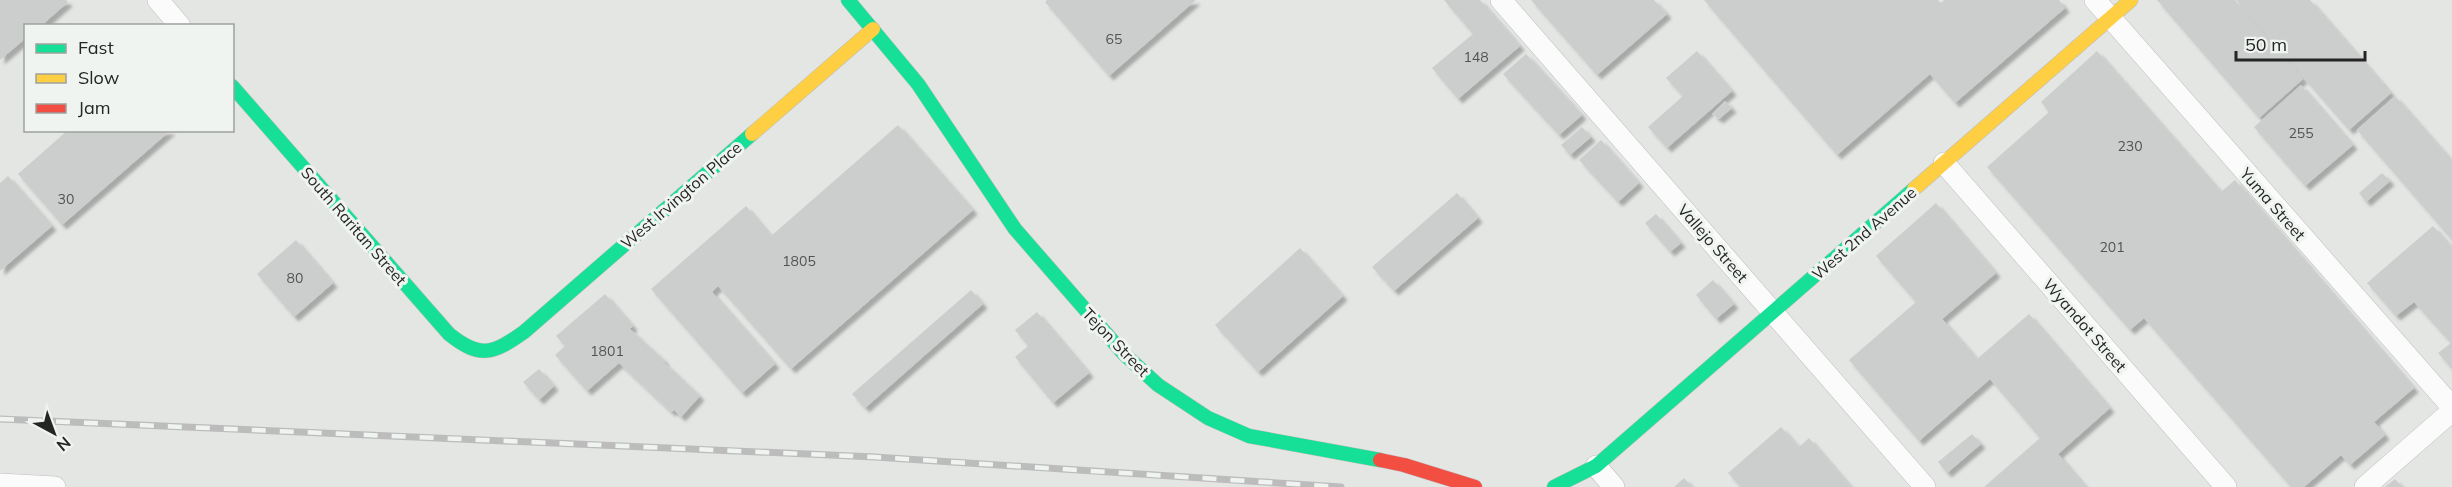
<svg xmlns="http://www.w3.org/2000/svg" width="2452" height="487" font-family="Mulish,sans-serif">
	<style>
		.building { fill: #cccdcd; filter: url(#shadow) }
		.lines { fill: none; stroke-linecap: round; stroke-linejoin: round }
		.street-casing { stroke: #bdbebd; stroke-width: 22 }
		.fast-casing { stroke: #bdbebd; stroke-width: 15 }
		.slow-casing { stroke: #bdbebd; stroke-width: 15 }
		.jam-casing { stroke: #bdbebd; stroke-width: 15 }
		.street { stroke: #fbfbfb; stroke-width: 21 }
		.fast { stroke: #16e098; stroke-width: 14 }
		.slow { stroke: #ffcf43; stroke-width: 14 }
		.jam { stroke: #f24e42; stroke-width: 14 }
		.rail-casing { stroke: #bbbcbb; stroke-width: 7 }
		.rail { stroke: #f0f4f0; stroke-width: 4.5; stroke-dasharray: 14; stroke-linecap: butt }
		.labels { text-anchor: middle; stroke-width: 6; stroke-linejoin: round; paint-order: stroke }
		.number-label { font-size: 14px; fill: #515251 }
		.street-label { font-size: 16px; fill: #242524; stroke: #f0f4f0 }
	</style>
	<defs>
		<filter id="shadow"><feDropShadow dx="4.5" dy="4.5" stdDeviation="1.5" flood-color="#0004"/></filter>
	</defs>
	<rect width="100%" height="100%" fill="#e4e6e4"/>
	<!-- building -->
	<g class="building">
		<path d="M0,0h66l2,2 -27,24h-15v12l-26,22z"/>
		<path d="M1047,0h149l-87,76 -64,-74z"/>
		<path d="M1444,0h36l40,46 -62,53 -26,-31 41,-34z"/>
		<path d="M1531,0h123l13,14 -70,61z"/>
		<path d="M1704,0h234l3,3 3,-3h115l6,8 -110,95 -25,-29 -93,81z"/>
		<path d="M2157,0h78l68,79 -44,39z"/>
		<path d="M2236,0h74l81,93 -42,37z"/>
		<path d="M1697,51l35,40 -65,57 -19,-21 35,-31 -17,-18z"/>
		<path d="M2097,51l124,141 14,-12 179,208 -40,34 11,13 -35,30 -9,-10 -37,32h-13l-147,-169 -14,12 -143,-163 62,-55 -8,-10z"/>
		<path d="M1526,54l56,61 -23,20 -56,-61z"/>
		<path d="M2301,85l52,60 -48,41 -51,-59z"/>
		<path d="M2395,96l57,65v79l-95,-110z"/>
		<path d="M1725,101l7,7 -13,11 -7,-5z"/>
		<path d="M898,125l75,85 -182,159 -73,-83 -6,6 63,72 -33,29 -91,-104 95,-83 25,30z"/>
		<path d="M1582,127l9,10 -21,18 -9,-10z"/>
		<path d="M68,130h103l-109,95 -44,-51z"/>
		<path d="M1601,140l38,43 -21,19 -39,-42z"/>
		<path d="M2382,173l8,8 -24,21 -7,-9z"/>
		<path d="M8,176l44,50 -52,45v-88z"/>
		<path d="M1457,193l21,25 -84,73 -22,-24z"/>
		<path d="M1936,203l60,70 -54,46 35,40 52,-45 81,94 -52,46 28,33h-102l56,-49 -50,-59 -71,62 -70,-81 67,-58 -40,-46z"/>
		<path d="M1656,214l25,29 -11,9 -25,-29z"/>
		<path d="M2433,226l19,22v121l-14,-16 13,-10 -37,-41 -18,14 -29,-33z"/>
		<path d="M296,240l37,43 -39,34 -37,-43z"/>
		<path d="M1300,248l43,48 -85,76 -43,-47z"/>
		<path d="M1713,280l21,24 -18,15 -20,-24z"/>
		<path d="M971,290l12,14 -118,104 -13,-14z"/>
		<path d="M605,294l28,32 -3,3 35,32 -3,5 3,-3 35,33 -19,21 -7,-7 -3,2 -52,-49 -32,28 -32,-36 10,-9 -9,-10z"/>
		<path d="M1037,312l52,61 -36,30 -38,-46 13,-11 -13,-16z"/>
		<path d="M539,369l15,17 -15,14 -16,-18z"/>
		<path d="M1781,427l18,20 10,-9 42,49h-110l-13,-14z"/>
		<path d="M1972,434l9,10 -34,29 -9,-11z"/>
		<path d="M1684,478l8,9h-18z"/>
		<path d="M2395,479l7,8h-17z"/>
	</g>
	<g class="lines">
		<!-- street casing -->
		<g class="street-casing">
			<g id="street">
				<path d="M158,0l22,26"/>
				<path d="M1501,0l424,487"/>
				<path d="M2095,0l357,407"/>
				<path d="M1944,163l282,324"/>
				<path d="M1596,466l18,21"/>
				<path d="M0,484l55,3"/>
				<path d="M2365,487l87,-76"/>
			</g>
		</g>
		<!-- fast casing -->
		<g class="fast-casing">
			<g id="fast">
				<path d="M848,0l70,84 97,145 109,125 34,31 50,33 41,18 131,24"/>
				<path d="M232,86l217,248c31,25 44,20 75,-2l228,-198"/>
				<path d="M1554,487l42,-21 318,-277"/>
			</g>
		</g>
		<!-- slow casing -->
		<g class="slow-casing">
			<g id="slow">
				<path d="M752,134l121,-105"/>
				<path d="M1914,189l217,-189"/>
			</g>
		</g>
		<!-- jam casing -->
		<g class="jam-casing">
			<path id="jam" d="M1380,460l24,5 71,22"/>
		</g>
		<!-- street -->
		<use href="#street" class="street"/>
		<!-- fast -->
		<use href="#fast" class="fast"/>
		<!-- slow -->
		<use href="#slow" class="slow"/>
		<!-- jam -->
		<use href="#jam" class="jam"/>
		<!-- rail casing -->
		<g class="rail-casing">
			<path id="rail" d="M0,419l875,38 466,30"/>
		</g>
		<!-- rail -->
		<use href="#rail" class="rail"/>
	</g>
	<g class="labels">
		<!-- number labels -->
		<g class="number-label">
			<text x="1114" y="44">65</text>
			<text x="1476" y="62">148</text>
			<text x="2301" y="138">255</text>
			<text x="2130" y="151">230</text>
			<text x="66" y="204">30</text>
			<text x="2112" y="252">201</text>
			<text x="799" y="266">1805</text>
			<text x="295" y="283">80</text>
			<text x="607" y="356">1801</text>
		</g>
		<!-- street labels -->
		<g class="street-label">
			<text transform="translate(681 195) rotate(-41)" y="6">West Irvington Place</text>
			<text transform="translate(2273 204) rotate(49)" y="6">Yuma Street</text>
			<text transform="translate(354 226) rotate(49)" y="6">South Raritan Street</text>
			<text transform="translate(1864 233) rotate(-41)" y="6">West 2nd Avenue</text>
			<text transform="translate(1713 243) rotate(49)" y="6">Vallejo Street</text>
			<text transform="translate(2085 325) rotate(49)" y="6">Wyandot Street</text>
			<text transform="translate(1116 342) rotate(46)" y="6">Tejon Street</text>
		</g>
	</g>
	<!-- legend -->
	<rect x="24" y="24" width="210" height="108" fill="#f0f4f0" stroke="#9ea19e" stroke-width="1.5"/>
	<rect x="36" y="44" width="30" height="9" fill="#16e098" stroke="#9ea19e" stroke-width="1.5"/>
	<text x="78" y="54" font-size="18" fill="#242524">Fast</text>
	<rect x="36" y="74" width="30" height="9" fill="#ffcf43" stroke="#9ea19e" stroke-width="1.5"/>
	<text x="78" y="84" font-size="18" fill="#242524">Slow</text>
	<rect x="36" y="104" width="30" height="9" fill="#f24e42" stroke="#9ea19e" stroke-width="1.5"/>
	<text x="78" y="114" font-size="18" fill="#242524">Jam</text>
	<!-- north arrow -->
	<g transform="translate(54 433) rotate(139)" stroke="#f0f4f0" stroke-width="4.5" paint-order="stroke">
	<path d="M0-4.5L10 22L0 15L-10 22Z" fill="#242524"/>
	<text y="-9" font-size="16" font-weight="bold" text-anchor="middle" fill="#242524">N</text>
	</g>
	<!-- scale -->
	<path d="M2236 51v9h129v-9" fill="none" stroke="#242524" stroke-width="3"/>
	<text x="2245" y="51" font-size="18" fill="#242524" stroke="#f0f4f0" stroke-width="4.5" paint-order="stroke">50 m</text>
</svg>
